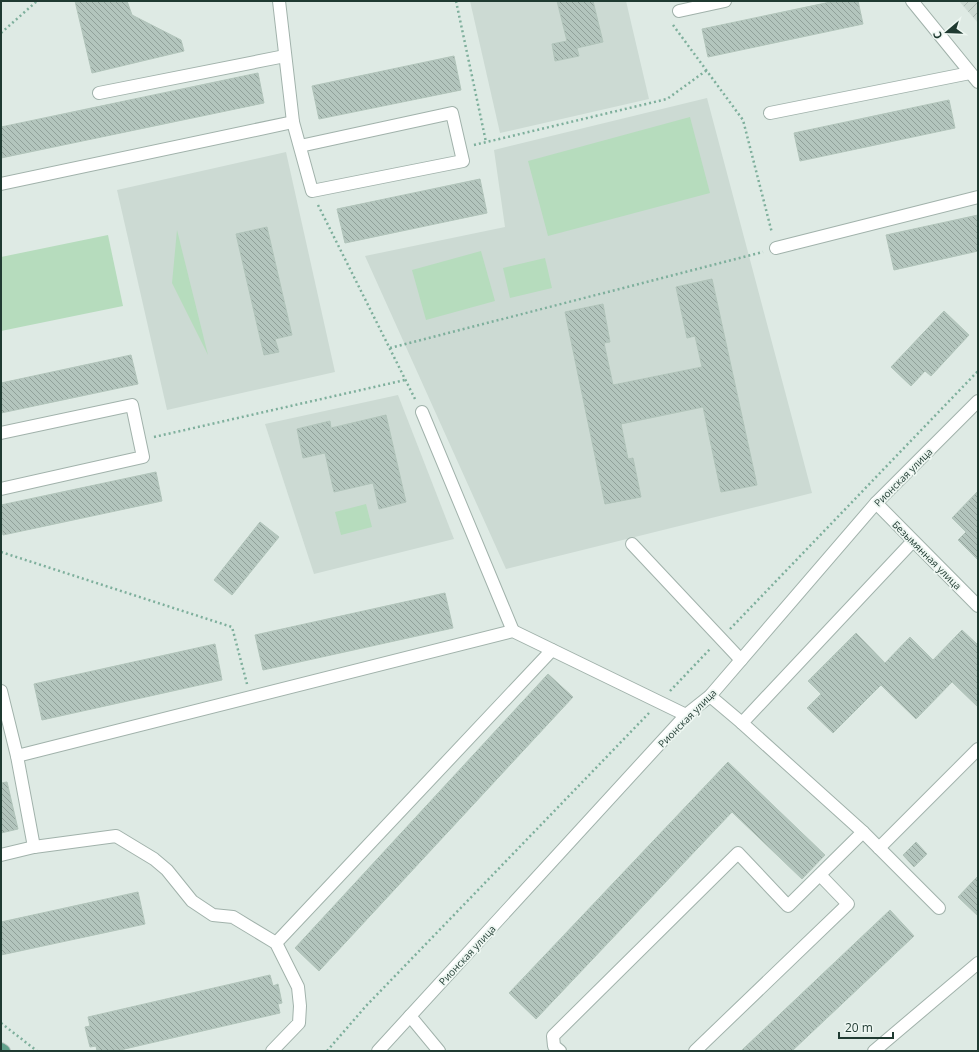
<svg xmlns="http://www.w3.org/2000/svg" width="979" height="1052" font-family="'Open Sans',sans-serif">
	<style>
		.built { fill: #ccdad3 }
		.industrial { fill: url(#industrial-furrows) }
		.grass { fill: #b6dcbd }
		.building { fill: url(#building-back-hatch); stroke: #b1c4ba }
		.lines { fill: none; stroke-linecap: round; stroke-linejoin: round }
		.minor-casing { stroke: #a1b2ab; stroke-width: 14 }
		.major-casing { stroke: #bcc4c1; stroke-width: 14 }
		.path { stroke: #7eaf9c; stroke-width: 2.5; stroke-dasharray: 2 3; stroke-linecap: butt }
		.minor { stroke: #fff; stroke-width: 12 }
		.major { stroke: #61a18c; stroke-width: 12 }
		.labels { text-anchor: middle; stroke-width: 3.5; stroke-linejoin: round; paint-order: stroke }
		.street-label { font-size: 10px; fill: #1f3a31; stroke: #eef7f2 }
	</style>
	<defs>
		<pattern id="industrial-furrows" width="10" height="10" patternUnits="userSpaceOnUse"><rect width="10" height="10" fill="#ccdad3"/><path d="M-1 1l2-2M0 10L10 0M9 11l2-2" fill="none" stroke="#afbcb6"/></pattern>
		<pattern id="building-back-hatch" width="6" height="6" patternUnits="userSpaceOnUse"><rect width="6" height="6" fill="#b3c5bd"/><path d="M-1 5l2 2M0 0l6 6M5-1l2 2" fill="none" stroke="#91a19a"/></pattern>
	</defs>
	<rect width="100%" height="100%" fill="#deeae4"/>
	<!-- built -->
	<g class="built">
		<path d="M470,1h156l23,98 -149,34z"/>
		<path d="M707,98l105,395 -306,76 -141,-313 140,-29 -11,-77z"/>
		<path d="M286,152l49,220 -168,38 -50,-220z"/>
		<path d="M398,395l56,144 -140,35 -49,-150z"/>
	</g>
	<!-- industrial -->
	<path class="industrial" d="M959,1h19v22z"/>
	<!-- grass -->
	<g class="grass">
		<path d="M690,117l20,76 -162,43 -20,-75z"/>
		<path d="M177,230l31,125 -36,-72z"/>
		<path d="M108,235l15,71 -122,25v-74z"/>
		<path d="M481,251l14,50 -69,19 -14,-50z"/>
		<path d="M545,258l7,30 -42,10 -7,-30z"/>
		<path d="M366,504l6,23 -31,8 -6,-23z"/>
	</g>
	<!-- building -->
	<g class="building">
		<path d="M75,1h52l5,14 49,25 3,11 -92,22z"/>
		<path d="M557,1h36l10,41 -26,6 2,8 -24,5 -3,-17 15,-3z"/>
		<path d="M835,1h23l5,23 -155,33 -6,-28z"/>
		<path d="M454,56l7,34 -142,29 -7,-33z"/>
		<path d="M258,73l6,30 -263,55v-31z"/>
		<path d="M949,100l6,28 -155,33 -6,-28z"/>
		<path d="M480,179l7,34 -142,30 -8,-34z"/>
		<path d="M978,215v36l-84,19 -8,-35z"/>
		<path d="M267,227l25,108 -17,4 4,13 -15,3 -28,-121z"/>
		<path d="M712,279l45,206 -36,7 -18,-85 -82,17 7,35 5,-1 8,39 -36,7 -40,-192 38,-8 7,38 -6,1 9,42 89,-18 -7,-31 -8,2 -11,-51z"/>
		<path d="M944,311l25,24 -38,41 -6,-5 -14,15 -20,-19z"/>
		<path d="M131,355l7,29 -137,29v-30z"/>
		<path d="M386,415l20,87 -27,7 -6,-26 -39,9 -9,-39 -22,5 -6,-29 33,-8 1,7z"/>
		<path d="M156,472l6,29 -159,34 -2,-11v-19z"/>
		<path d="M978,491v69l-20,-20 8,-8 -14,-14z"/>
		<path d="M260,522l19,15 -47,58 -18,-15z"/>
		<path d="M445,593l8,35 -190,42 -8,-35z"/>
		<path d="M962,630l16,15v62l-26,-25 -36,37 -35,-34 -48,48 -26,-25 14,-14 -13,-13 48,-48 29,30 25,-26 23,23z"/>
		<path d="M215,644l7,36 -180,40 -8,-36z"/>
		<path d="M548,674l25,23 -254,274 -24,-23z"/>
		<path d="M728,762l97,93 -23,24 -70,-67 -196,207 -27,-26z"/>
		<path d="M7,782l11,47 -17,4v-50z"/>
		<path d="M916,842l11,12 -13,13 -11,-12z"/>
		<path d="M978,876v40l-20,-19z"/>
		<path d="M138,892l7,32 -144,31v-33z"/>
		<path d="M890,910l24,26 -122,115h-51z"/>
		<path d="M270,975l3,11 5,-2 4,19 -4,1 2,9 -164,38h-19l-1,-5 -6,1 -5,-20 5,-1 -2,-9z"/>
	</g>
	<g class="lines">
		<!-- minor casing -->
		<g class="minor-casing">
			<g id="minor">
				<path d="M279,1l14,121 19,69 151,-30 -11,-48 -152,33"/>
				<path d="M912,1l66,81"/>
				<path d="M679,11l46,-10"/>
				<path d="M99,93l186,-37"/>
				<path d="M770,113l200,-40"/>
				<path d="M1,184l292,-62"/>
				<path d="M776,248l202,-51"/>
				<path d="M422,412l91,219"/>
				<path d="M1,433l131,-28 11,52 -142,32"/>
				<path d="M876,503l102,103"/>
				<path d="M632,544l109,116"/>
				<path d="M1,691l16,65 496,-125 173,84"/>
				<path d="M710,696l32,27 171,-182"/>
				<path d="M742,723l121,109 76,76"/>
				<path d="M17,756l17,91"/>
				<path d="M879,848l99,-99"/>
				<path d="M1,855l33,-8 82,-11 38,23 13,11 25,31 21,14 20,2 43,26 22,44 2,19 -1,17 -27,28"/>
				<path d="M276,943l276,-293"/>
				<path d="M410,1016l29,35"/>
				<path d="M378,1051l308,-336 24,-19 166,-193 102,-102"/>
				<path d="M560,1051l-6,-5 -1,-10 185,-183 50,53 75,-74"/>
				<path d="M695,1051l153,-147 -28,-29"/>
				<path d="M874,1051l104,-88"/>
			</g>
		</g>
		<!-- major casing -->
		<g class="major-casing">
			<path id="major" d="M1,1049l3,2"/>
		</g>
		<!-- path -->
		<g class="path">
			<path d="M456,1l30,141"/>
			<path d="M673,25l70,95 29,113"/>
			<path d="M1,33l36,-32"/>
			<path d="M474,145l193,-46 40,-29"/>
			<path d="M318,205l97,194"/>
			<path d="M390,348l373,-96"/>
			<path d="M154,437l251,-57"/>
			<path d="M1,552l231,75 15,57"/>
			<path d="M730,629l248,-258"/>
			<path d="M670,691l41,-43"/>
			<path d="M1,1023l36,28"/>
			<path d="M327,1051l39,-45 283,-293"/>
		</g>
		<!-- minor -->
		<use href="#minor" class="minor"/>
		<!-- major -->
		<use href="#major" class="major"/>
	</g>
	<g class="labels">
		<!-- street labels -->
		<g class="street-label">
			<text transform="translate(903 477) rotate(-45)" y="4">Рионская улица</text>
			<text transform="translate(927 555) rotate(45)" y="4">Безымянная улица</text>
			<text transform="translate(687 718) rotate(-45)" y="4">Рионская улица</text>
			<text transform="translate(467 955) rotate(-47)" y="4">Рионская улица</text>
		</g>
	</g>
	<!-- border -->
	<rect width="979" height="1052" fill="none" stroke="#1f3a31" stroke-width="4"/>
	<!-- north arrow -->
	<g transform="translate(947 32) rotate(251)" stroke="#eef7f2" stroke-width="3" paint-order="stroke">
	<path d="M0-3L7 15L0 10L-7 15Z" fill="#1f3a31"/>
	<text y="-6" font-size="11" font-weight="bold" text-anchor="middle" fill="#1f3a31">С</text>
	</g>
	<!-- scale -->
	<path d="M839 1032v6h54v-6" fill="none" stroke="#1f3a31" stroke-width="2"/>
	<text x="845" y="1032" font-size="12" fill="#1f3a31" stroke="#eef7f2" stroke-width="3" paint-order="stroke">20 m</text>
</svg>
